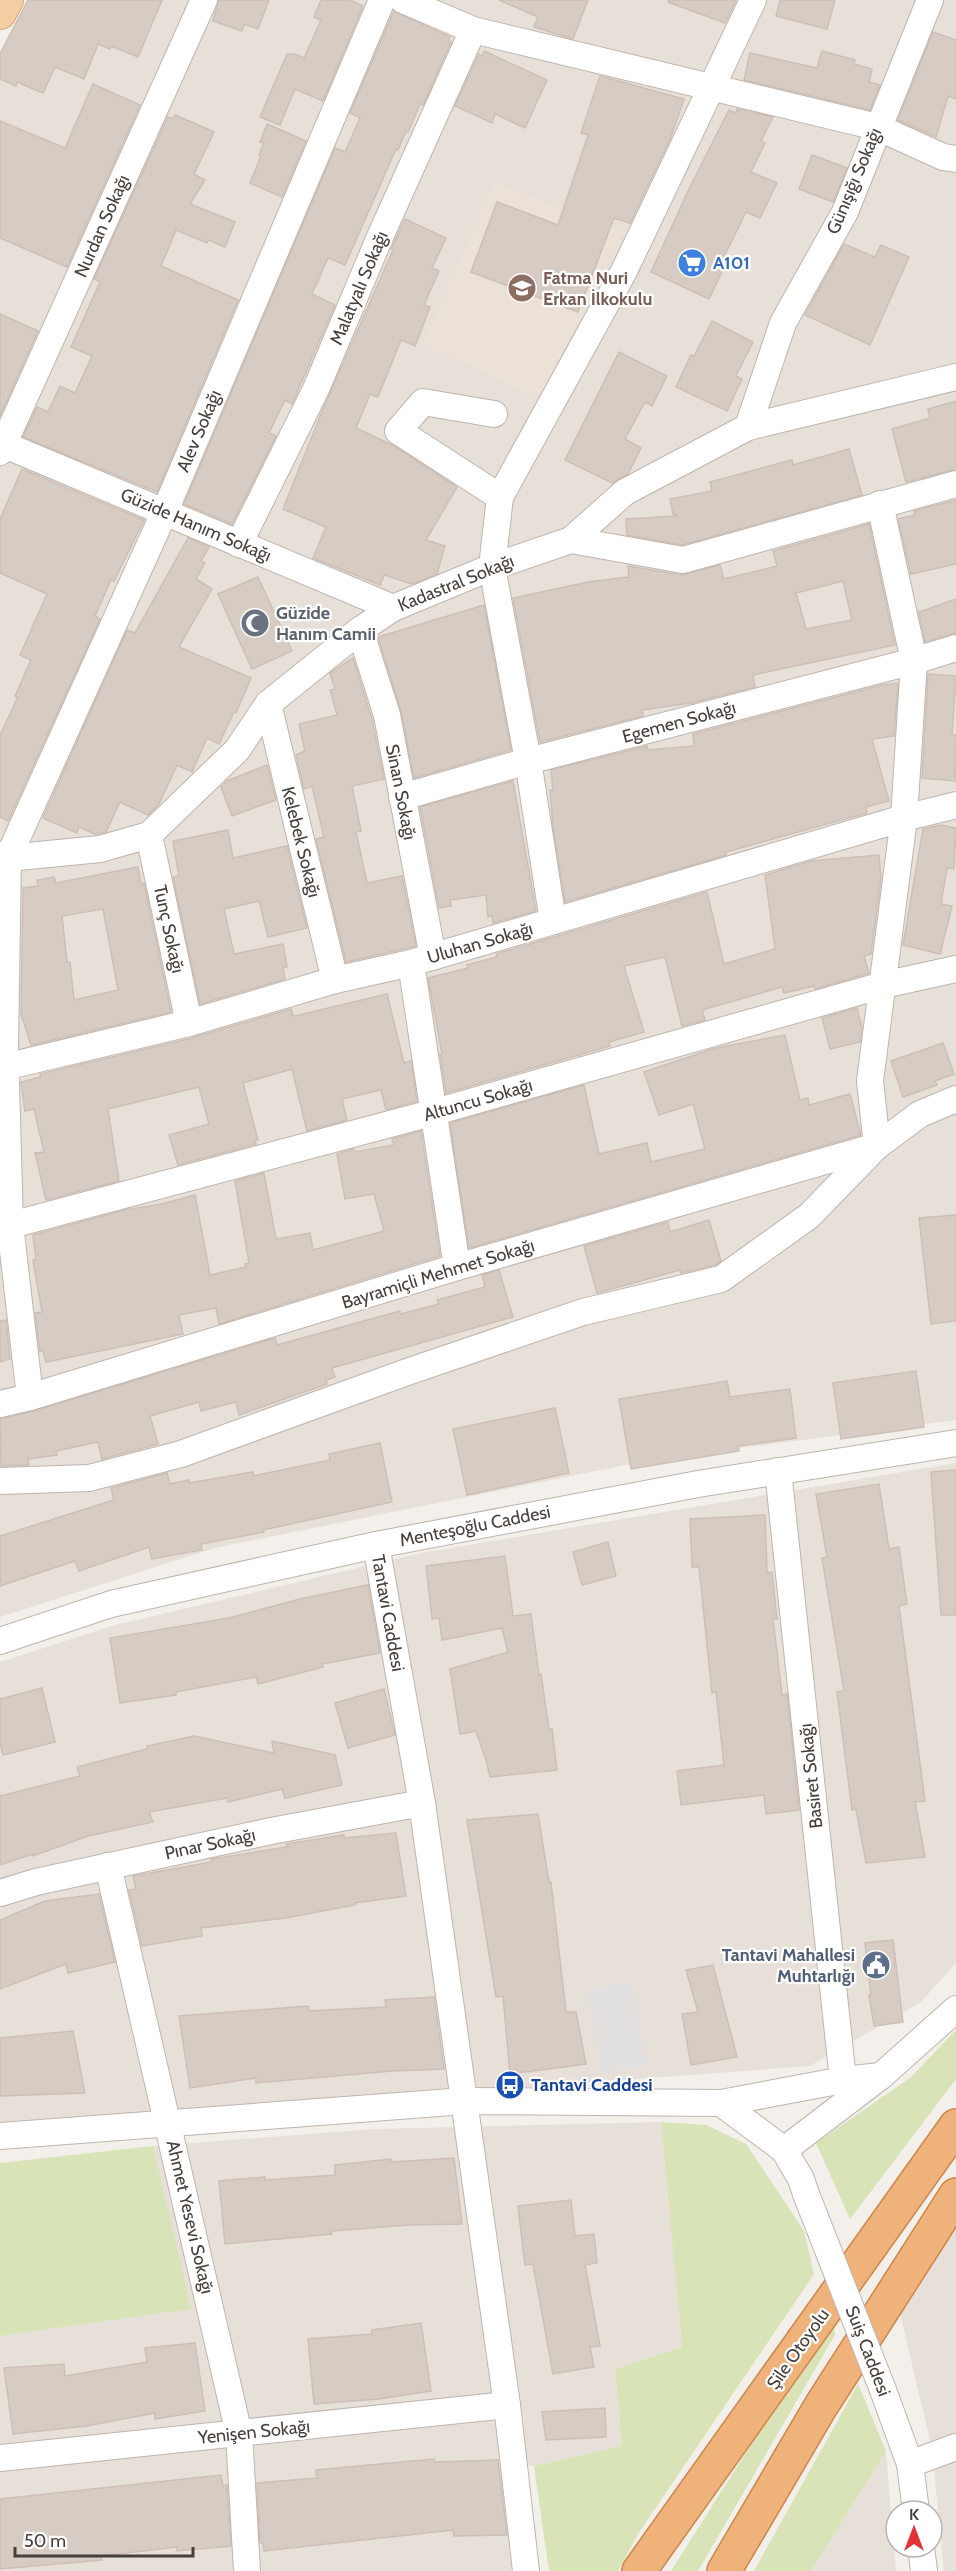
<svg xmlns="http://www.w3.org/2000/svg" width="956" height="2571" font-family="Cabin,sans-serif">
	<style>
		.residential { fill: #e7e0d9 }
		.education { fill: #ebe1d6 }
		.green { fill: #d8e3b7 }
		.parking { fill: #e2e0de }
		.building { fill: #d7ccc4; stroke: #cebfb5; stroke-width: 1.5; fill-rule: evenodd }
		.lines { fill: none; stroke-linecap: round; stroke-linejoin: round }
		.minor-casing { stroke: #beb5ae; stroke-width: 28 }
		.major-casing { stroke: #d8a774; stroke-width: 34 }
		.highway-casing { stroke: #ce854a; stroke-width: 36 }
		.minor { stroke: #fff; stroke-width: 26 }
		.major { stroke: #f4cea3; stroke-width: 32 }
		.highway { stroke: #efb27a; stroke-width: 33 }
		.minor-bridge-casing { stroke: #beb5ae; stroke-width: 28; stroke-linecap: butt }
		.minor-bridge { stroke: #fff; stroke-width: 26 }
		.labels { text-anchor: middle; stroke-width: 4.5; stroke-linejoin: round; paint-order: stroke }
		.street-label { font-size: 18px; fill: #473f39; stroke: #fff }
		.shop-label { font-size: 18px; font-weight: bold; fill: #366cbe; stroke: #fff; text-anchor: start }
		.education-label { font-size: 18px; font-weight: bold; fill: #785e54; stroke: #fff; text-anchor: start }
		.worship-label { font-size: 18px; font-weight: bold; fill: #5b616d; stroke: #fff; text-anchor: start }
		.service-label { font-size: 18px; font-weight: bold; fill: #4e5e75; stroke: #fff; text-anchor: end }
		.transit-label { font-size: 18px; font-weight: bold; fill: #164399; stroke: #fff; text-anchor: start }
	</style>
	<rect width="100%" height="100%" fill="#f3efea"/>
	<!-- residential -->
	<g class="residential">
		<path d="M29,0h927v1420l-301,39 -440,89 -215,69v-1560z"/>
		<path d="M956,1463v500l-35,39 -111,64 -810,61v-465l115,-37 311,-73z"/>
		<path d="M661,2122l21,225 -67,22 7,77 -88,20 -35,-8 13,113h-512v-235l190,-27 -37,-163 222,-17z"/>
		<path d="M956,2229v342h-12l-12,-122 -33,-140z"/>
		<path d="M886,2451l10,120h-85z"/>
	</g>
	<!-- education -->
	<path class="education" d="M495,183l129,49 -85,166 -116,-54z"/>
	<!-- green -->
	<g class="green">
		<path d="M956,2030v49l-106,140 -34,-76 94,-65z"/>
		<path d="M661,2122l45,3 40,19 58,87 10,43 -176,260 -20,37h-69l-15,-105 88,-20 -7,-77 67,-22z"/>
		<path d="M153,2146l38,163 -191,27v-173z"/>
		<path d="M833,2315l2,20 -137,236h-27z"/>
		<path d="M858,2384l28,67 -75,120h-57z"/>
	</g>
	<!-- parking -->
	<path class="parking" d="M633,1981l15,84 -47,8 -15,-84z"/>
	<!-- building -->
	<g class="building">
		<path d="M28,0h134l-24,57 -27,-11 -1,3 -12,-5 -14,35 -29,-12 -12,26 -26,-11 -1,4 -16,-7v-25z"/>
		<path d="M219,0h50l-11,29 -14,-5 -2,7 -29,-10z"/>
		<path d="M321,0h29l13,6 -40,95 -28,-12 -15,36 -20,-8 27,-63h8l9,4 17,-38 -7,-3z"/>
		<path d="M499,0h89l-15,39 -39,-12 4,-10z"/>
		<path d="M669,0h67l-11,23 -57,-21z"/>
		<path d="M780,0h55l-8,29 -51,-13z"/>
		<path d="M394,11l56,26 -2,4 3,1 -28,63 -3,-1 -12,28 -2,-1 -8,19 -2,-1 -51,116 -17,-7 -16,36 23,11 -43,99 -7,-4 -16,33 7,3 -44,88 -48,-20 151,-356 10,4 15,-34 -10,-5z"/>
		<path d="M933,32l23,8v59l-8,-3 -12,41 -38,-17z"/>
		<path d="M484,51l63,29 -22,48 -30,-14 -3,9 -37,-17 24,-52 3,2z"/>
		<path d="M822,51l33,9 -1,4 18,5 -3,13 11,3 -10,25 -126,-30 6,-27 67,15z"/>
		<path d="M600,76l84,23 -13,38 -41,86 -16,-5 -36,94 -107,-40 26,-70 61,23 30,-90 -7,-2z"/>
		<path d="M93,84l47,21 -73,162 -67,-29v-117l65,27z"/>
		<path d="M737,109l36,8 -12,24 4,2 -14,29 26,11 -17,35 -14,-6 -23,47 4,2 -18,38 -58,-27 38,-83 40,-79 7,3z"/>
		<path d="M175,115l39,17 -20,42 11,6 -15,24 45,18 -10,25 -17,-7 -1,3 -31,-13 -15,36 77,34 -81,192 -134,-55 14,-30 11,5 12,-26 15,7 17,-37 -21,-9 29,-65 -6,-3 74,-162 5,2z"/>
		<path d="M267,124l39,17 -24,56 -32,-14 11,-27 -2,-1 5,-12 -4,-1z"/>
		<path d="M812,155l35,13 -14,34 -34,-13z"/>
		<path d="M405,219l41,19 -14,30 7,3 -15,34 6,2 -15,39 -14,-6 -23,57 -8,-3 -14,34 40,19 61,40 -31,53 19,6 -8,28 -25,10 -28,-9 -4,10 -67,-27 13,-31 -43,-18 40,-100 70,-159 -2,-1z"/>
		<path d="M844,244l31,13 6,-12 28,12 -39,88 -65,-30z"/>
		<path d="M0,314l38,17 -38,85z"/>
		<path d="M712,321l41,21 -17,34 6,3 -15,32 -51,-24 15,-32 3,1z"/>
		<path d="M619,352l48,24 -15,30 -7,-4 -20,37 16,9 -13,26 -16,9 -47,-23z"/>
		<path d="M956,401v68l-50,13 -14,-53 38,-11 -2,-9z"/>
		<path d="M849,449l13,46 -180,50 -55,-10 -1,-16 52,-3 -5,-2 -3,-15 42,-8 -2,-9 82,-22 1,5z"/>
		<path d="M22,469l122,51 -30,61 -3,-1 -16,36 5,3 -92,202 -8,-4v-82l18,-38 -3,-1 16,-36 -11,-5 27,-61 -47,-21v-54z"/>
		<path d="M956,500v64l-45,10 -13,-55 17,-4 -1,-4z"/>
		<path d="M869,524l26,121 -142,30 2,12 -64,16 -49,7 1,6 -103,26 -27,-144 75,-16 41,-5 -1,-11 53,9 39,-10 4,14 53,-13 -4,-15zM843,581l9,39 -46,9 -10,-36z"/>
		<path d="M188,538l21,9 -8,14 4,2 -9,16 16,10 -33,58 72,31 -15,35 -2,-1 -15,32 -12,-6 -15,34 -15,-7 -18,39 -11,11 -28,-13 -14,30 -11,2 -16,-7 -2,6 -34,-15 84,-188 8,3z"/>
		<path d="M258,577l34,74 -40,18 -34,-75z"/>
		<path d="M956,599v34l-31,9 -6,-30z"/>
		<path d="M484,605l27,145 -97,28 -13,-67 -23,-74z"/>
		<path d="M353,658l19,61 12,60 -32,7 9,45 -5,1 11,51 35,-7 14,70 -70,16 -30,-123 8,-2 -12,-51 -8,3 -8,-34 9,-4 -6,-27 38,-9 -7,-25 5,-1 -5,-16z"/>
		<path d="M928,674l28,2 -4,59h4l-1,46 -33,-3z"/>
		<path d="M898,683l-4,53 -22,3 17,62 -23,6 1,6 -141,39v3l-161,47 -12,-76 -3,-36h3l-2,-20 96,-24 1,4 46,-4 -1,-12 189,-49z"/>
		<path d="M267,765l9,35 -44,16 -11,-29 6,-6z"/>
		<path d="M513,781l23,130 -43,12 -1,-7 -4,1 -2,-22 -36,5 1,6 -12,2 -19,-101z"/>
		<path d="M940,825l16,3 -2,41 -7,-1 -6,36 11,2 -12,48 -37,-9 20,-116z"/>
		<path d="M228,830l5,28 54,-12 20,82 -39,9 -9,-36 -35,8 10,45 49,-10 4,23 -4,1 2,11 -85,25 -27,-127 6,-1 -6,-35z"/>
		<path d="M879,855l2,23 -10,76 -7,2 5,17 -54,16 -1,-3 -30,7 -2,-6 -80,23 3,10 -23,6 -17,-69 -41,9 20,66 -35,10 1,4 -164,47 -6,-39h2l-14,-76 40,-10 -1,-3 30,-8 -1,-3 211,-62 17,72 51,-15 -10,-74 46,-14z"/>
		<path d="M138,867l3,17 3,-1 27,129 -140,33 -10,-31 2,-126 15,-2 -1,-6 17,-3 2,6zM103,909l15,81 -44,10 -4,-38h-3l-5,-46z"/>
		<path d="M387,994l17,69 7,-2 6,40 -31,9 -5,-20 -39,9 5,21 -40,11 -15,-62 -49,14 15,57h-3l1,4 -78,21 -9,-30 40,-11 -10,-37 -91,22 11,72 -73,19 -11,-47 9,-1 -10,-43 -9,2 -4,-29 20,-5 -1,-3 152,-36 99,-29 2,6 2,1z"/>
		<path d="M857,1008l5,20 -2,14 -30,7 -8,-31z"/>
		<path d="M785,1035l15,65 8,-2 1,7 41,-11 11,41 -392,113 -19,-125 134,-38 15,69 48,-11 4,19 54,-13 -12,-45 -34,11 -15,-43 72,-24z"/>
		<path d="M943,1043l11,31 -19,7 2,4 -34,12 -12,-36z"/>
		<path d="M421,1131l19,125 -221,68 -3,-16 -37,7 4,19 -137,28 -3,-12 -3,1 -5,-38 7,-1 -9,-52h3l-3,-25 92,-25 37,-6 33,-9 15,80 36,-8 -1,-3 4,-1 -14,-82 29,-8 12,66 34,-6 3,17 71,-19 -10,-37 -29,5 -8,-45 17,-5 1,3 39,-7 -2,-6z"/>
		<path d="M956,1215v106l-25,3 -12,-106z"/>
		<path d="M709,1220l12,41 -6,4 -34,8 -1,-3 -83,23 -13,-47 84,-24 2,10z"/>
		<path d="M499,1270l14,47 -181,51 3,9 -9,3 1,4 -88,31 -3,-13 -35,9 -2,-9 -49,14 8,28 -56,15 -4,-17 -42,9 1,4 -29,4 1,6 -28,1 -1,-47 34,-8 241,-73 2,7 123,-34 1,3 38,-10 -2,-4 48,-13 -3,-12z"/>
		<path d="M6,1320l4,39 -10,3v-41z"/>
		<path d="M916,1371l8,56 -83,12 -8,-56z"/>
		<path d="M727,1381l3,16 60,-8 6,49 -58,8 1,5 -108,18 -12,-70z"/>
		<path d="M555,1408l14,65 -102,22 -14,-66z"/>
		<path d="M380,1443l12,59 -129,28 1,2 -63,12 1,6 -50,9 -3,-12 -70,24 -4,-10 -75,25v-50l114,-36 -3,-12 56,-15 3,11 19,-4v3l64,-11v4l77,-16 -1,-6z"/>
		<path d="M956,1470v145h-15l-10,-143z"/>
		<path d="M879,1484l10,65 10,-2 8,57 -8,2 26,195 -10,1 10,55 -59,6 -10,-54 -4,1 -15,-118 7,-1 -22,-133 5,-1 -11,-63z"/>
		<path d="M765,1515l2,58 5,-1 5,47h-4l9,76 5,-1 12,116 -33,4 -2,-19 -83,10 -4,-34 47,-6 -8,-73 -4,1 -13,-126h-7l-2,-48z"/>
		<path d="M608,1542l8,34 -34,9 -9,-33z"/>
		<path d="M505,1556l8,60 18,-2 8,61 2,-1 8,56 3,-1 5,41 -67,7 -4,-17 -10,-29 -16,3 -10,-65 58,-17 -6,-24 -60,12 -3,-22 -7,1 -6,-53z"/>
		<path d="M368,1585l12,68 -58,11 1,3 -65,17 -2,-7 -80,15v3l-56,8 -10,-65 119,-20 71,-19z"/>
		<path d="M42,1688l13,54 -52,13 -3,-12v-44z"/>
		<path d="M384,1689l11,46 -47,13 -13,-45z"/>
		<path d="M194,1736l80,17 -2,-12 63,14 7,30 -57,13 -3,-9 -54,13 -1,-4 -78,14 4,10 -65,14 -55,20v-2l-33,11v-69l80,-20 -3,-9 70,-18v-3z"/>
		<path d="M538,1814l11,68h2l15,130h10l10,52 -76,10 -7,-78 -7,1 -29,-177z"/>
		<path d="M396,1833l10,63 -51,7v2l-69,13 -85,10 1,8 -60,10 -13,-56 7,-1 -3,-13 79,-14 -1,-3 76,-12 -1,-3 58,-9v3z"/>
		<path d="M99,1894l16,68 -47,11 -2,-9 -66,25v-69l45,-19z"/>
		<path d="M893,1940l10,82 -29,4 -5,-31h2l-6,-52z"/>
		<path d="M713,1965l24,92 -46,8 -9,-51 16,-2 -12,-42z"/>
		<path d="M434,1997l10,72 -52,2 -136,12v-5l-66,10 -11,-72 129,-10 1,5 77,-4 -1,-7z"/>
		<path d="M73,2031l12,62 -85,3v-58z"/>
		<path d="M454,2158l8,66 -52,1 -79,6 1,3 -107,10 -6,-63 46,-4v3l70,-5v-10l56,-6v3z"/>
		<path d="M571,2200l4,36 19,-2 3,29 -12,2 15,81 -10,1 4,20 -41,7 -20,-110 -8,1 -7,-59z"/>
		<path d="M421,2323l10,68 -52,8 -65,5 -6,-65 64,-5v-4z"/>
		<path d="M195,2343l10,68 -50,8v-6l-69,13 -73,8 -9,-66 60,-4 1,12 82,-14 -2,-14z"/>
		<path d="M605,2408l1,29 -60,3 -4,-28z"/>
		<path d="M434,2459l1,3 63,-2 9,75 -53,1 -1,-6 -189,21 -1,-8h-3l-3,-60 60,-5 -1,-8z"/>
		<path d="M221,2475l2,11 4,-1 4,61 -54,5v-4l-76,9 1,4 -102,9v-70z"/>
	</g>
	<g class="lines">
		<!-- minor casing -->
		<g class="minor-casing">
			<g id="minor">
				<path d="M403,0l70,30 404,97 66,30 13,2"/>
				<path d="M494,414l-71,-12 -25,29 102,66"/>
				<path d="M748,427l35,-104 62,-111 85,-212"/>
				<path d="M0,443l393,165"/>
				<path d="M0,452l204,-452"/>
				<path d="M571,540l54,-48 123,-65 208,-50"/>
				<path d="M239,544l77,-155 63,-150 94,-209"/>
				<path d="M360,630l27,85 46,242"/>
				<path d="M268,704l67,276"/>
				<path d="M402,797l126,-36 386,-100 42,-13"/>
				<path d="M149,835l40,188"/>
				<path d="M0,855l8,3 92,-9 49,-14 88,-85 31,-46 92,-74 33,-22 99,-41 79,-27 112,20 273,-76"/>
				<path d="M553,921l-25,-160 -36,-194 8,-70 124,-226 129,-271"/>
				<path d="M411,963l46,304"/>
				<path d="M0,1068l189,-45 146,-43 76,-17 493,-145 52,-13"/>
				<path d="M0,1228l435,-116 448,-127 73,-16"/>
				<path d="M30,1397l-20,-172 -5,-177 3,-190 157,-347 217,-511"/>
				<path d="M0,1404l30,-7 427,-130 420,-121 -7,-65 34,-263 10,-157 -34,-157"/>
				<path d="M778,1471l65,609"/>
				<path d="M0,1481l89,-3 92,-24 226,-82 176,-60 138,-33 88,-63 68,-70 43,-32 36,-15"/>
				<path d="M376,1545l46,258 85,602 19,166"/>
				<path d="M0,1641l111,-37 265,-59 322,-61 258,-41"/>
				<path d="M108,1866l131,568 8,137"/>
				<path d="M0,1893l36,-11 235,-51 151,-28"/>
				<path d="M721,2103l63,47 17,29 5,15"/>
				<path d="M0,2136l465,-35 256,2 122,-23 38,-4"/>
				<path d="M784,2150l97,-74 75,-67"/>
				<path d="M883,2390l27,74 6,47"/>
				<path d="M0,2458l507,-53"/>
				<path d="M910,2464l46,-17"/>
				<path d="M921,2547l3,24"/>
			</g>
		</g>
		<!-- major casing -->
		<g class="major-casing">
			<path id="major" d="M0,13l7,-13"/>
		</g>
		<!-- highway casing -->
		<g class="highway-casing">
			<g id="highway">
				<path d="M639,2571l317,-445"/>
				<path d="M724,2571l97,-165 135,-211"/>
			</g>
		</g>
		<!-- minor -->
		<use href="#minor" class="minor"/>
		<!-- major -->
		<use href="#major" class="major"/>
		<!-- highway -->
		<use href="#highway" class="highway"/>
		<!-- minor-bridge casing -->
		<g class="minor-bridge-casing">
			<path id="minor-bridge" d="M806,2194l77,196"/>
		</g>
		<!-- minor-bridge -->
		<use href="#minor-bridge" class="minor-bridge"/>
	</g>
	<!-- icons -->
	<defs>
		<g id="supermarket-disc" transform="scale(1.5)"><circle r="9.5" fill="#3f7fe0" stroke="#fff"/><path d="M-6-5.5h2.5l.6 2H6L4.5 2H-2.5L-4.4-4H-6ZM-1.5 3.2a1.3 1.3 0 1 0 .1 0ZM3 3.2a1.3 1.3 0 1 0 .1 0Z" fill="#fff"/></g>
		<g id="school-disc" transform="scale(1.5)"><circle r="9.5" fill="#8d6e63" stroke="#fff"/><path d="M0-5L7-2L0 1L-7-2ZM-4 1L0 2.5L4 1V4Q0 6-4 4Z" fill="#fff"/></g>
		<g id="mosque-disc" transform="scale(1.5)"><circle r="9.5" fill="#6b7280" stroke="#fff"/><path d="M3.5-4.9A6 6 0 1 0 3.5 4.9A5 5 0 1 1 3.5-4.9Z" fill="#fff"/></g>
		<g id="civic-disc" transform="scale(1.5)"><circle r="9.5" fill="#5c6f8a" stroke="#fff"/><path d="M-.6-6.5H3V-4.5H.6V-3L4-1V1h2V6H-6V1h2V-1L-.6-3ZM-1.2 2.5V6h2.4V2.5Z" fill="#fff"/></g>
		<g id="bus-disc" transform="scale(1.5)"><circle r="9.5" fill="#1a4fb4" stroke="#fff"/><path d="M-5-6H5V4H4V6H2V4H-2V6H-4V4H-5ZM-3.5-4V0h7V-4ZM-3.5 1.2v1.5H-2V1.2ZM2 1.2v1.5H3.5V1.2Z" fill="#fff"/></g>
	</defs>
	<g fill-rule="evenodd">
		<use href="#supermarket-disc" x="692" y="263"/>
		<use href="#school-disc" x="522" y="288"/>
		<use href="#mosque-disc" x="255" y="623"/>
		<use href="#civic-disc" x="876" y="1965"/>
		<use href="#bus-disc" x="510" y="2085"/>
	</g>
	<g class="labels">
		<!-- street labels -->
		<g class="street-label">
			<text transform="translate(854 181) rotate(-67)" y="6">Günışığı Sokağı</text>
			<text transform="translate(102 226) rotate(-66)" y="6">Nurdan Sokağı</text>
			<text transform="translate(359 288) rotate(-67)" y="6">Malatyalı Sokağı</text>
			<text transform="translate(199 431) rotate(-67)" y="6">Alev Sokağı</text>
			<text transform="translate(196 525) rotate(23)" y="6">Güzide Hanım Sokağı</text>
			<text transform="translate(456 583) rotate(-22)" y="6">Kadastral Sokağı</text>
			<text transform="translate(679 722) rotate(-15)" y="6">Egemen Sokağı</text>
			<text transform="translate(401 792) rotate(79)" y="6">Sinan Sokağı</text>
			<text transform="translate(301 842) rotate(76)" y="6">Kelebek Sokağı</text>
			<text transform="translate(169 929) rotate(78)" y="6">Tunç Sokağı</text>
			<text transform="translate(480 943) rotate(-16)" y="6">Uluhan Sokağı</text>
			<text transform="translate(478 1100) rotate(-16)" y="6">Altuncu Sokağı</text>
			<text transform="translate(438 1274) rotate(-17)" y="6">Bayramiçli Mehmet Sokağı</text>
			<text transform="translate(475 1526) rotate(-11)" y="6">Menteşoğlu Caddesi</text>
			<text transform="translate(388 1613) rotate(80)" y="6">Tantavi Caddesi</text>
			<text transform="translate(811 1776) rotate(-96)" y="6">Basiret Sokağı</text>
			<text transform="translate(210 1844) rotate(-12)" y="6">Pınar Sokağı</text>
			<text transform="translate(190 2217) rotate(77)" y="6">Ahmet Yesevi Sokağı</text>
			<text transform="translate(798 2349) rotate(-55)" y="6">Şile Otoyolu</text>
			<text transform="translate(868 2351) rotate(69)" y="6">Suiş Caddesi</text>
			<text transform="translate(254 2432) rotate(-6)" y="6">Yenişen Sokağı</text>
		</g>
		<!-- shop labels -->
		<g class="shop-label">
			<text x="713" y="269">A101</text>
		</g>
		<!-- education labels -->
		<g class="education-label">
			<text x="543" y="284">Fatma Nuri<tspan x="543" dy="21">Erkan İlkokulu</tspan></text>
		</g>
		<!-- worship labels -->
		<g class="worship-label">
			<text x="276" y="619">Güzide<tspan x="276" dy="21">Hanım Camii</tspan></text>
		</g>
		<!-- service labels -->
		<g class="service-label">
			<text x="855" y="1961">Tantavi Mahallesi<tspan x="855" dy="21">Muhtarlığı</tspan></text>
		</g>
		<!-- transit labels -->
		<g class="transit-label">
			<text x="531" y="2091">Tantavi Caddesi</text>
		</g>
	</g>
	<!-- north arrow -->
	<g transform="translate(914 2529)"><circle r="28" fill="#ffffff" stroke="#b5b2b0" stroke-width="1.5"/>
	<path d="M0-4.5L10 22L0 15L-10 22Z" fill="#e43137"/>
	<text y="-9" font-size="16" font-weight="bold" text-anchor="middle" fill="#473f39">K</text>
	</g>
	<!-- scale -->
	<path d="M15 2547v9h178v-9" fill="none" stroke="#473f39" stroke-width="3"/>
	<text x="24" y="2547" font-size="18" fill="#473f39" stroke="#ffffff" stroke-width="4.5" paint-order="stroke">50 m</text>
</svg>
